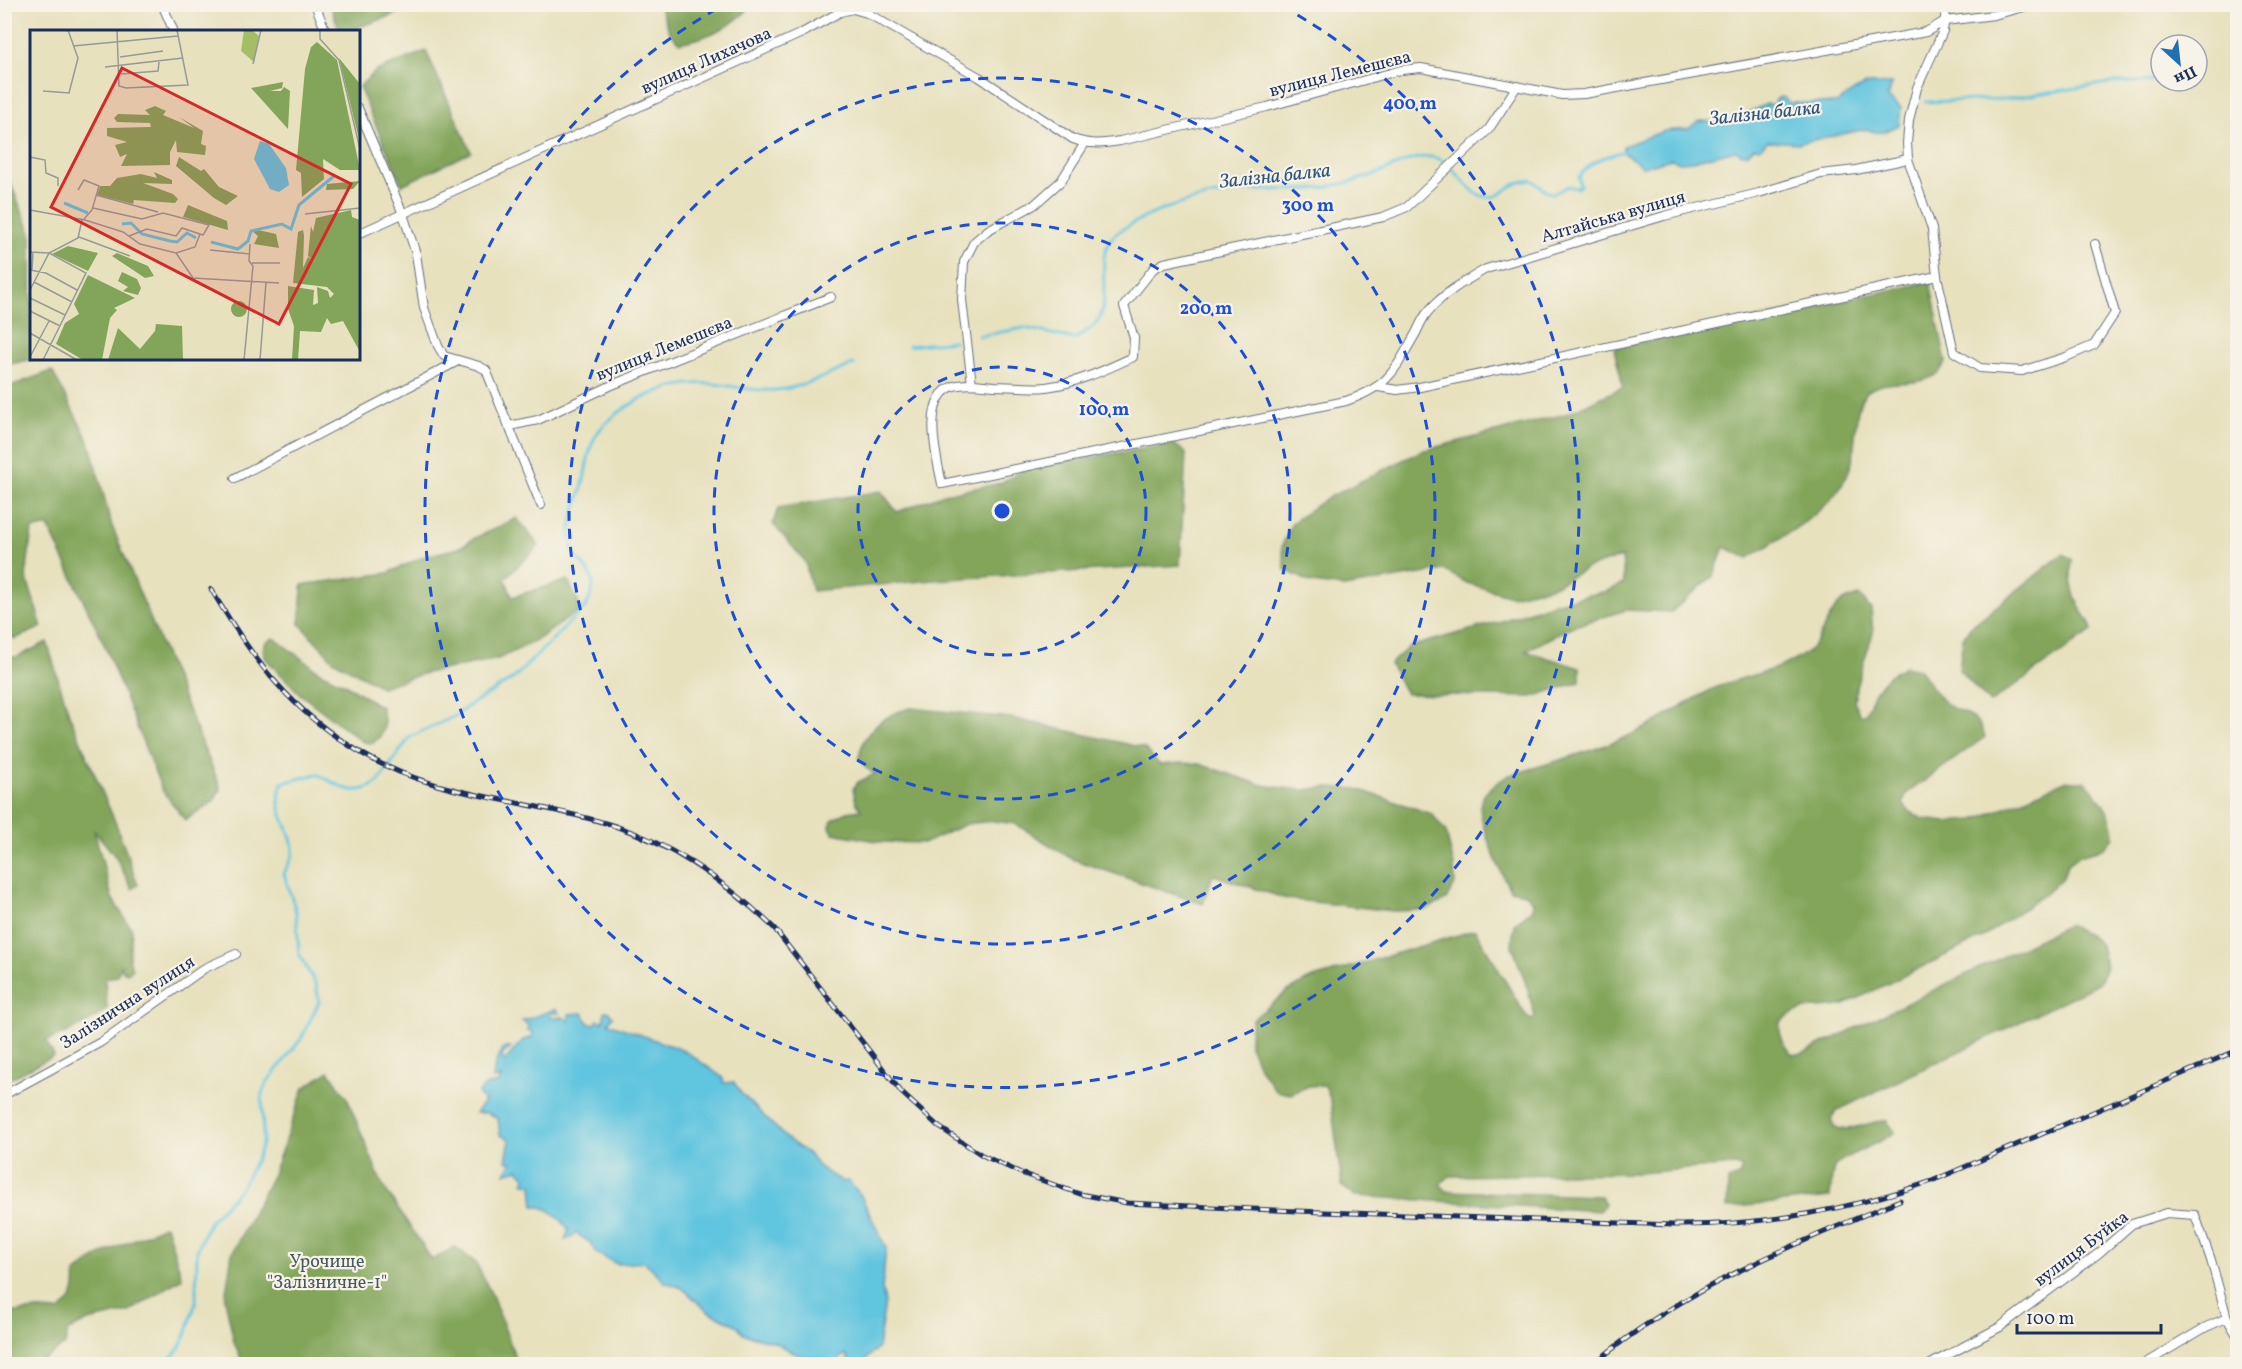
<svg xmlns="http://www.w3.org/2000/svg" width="2242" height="1369" font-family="Vollkorn,serif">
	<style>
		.forest { fill: #82a55a; stroke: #4e6a5c; stroke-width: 1.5 }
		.water { fill: #61c5df; stroke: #3e7a9e; stroke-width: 1.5 }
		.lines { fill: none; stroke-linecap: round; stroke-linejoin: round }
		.stream { stroke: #61c5df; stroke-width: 3 }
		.street-casing { stroke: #626d80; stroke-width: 10 }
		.street { stroke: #fff; stroke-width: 8 }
		.rail-casing { stroke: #1b2f5e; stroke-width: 5 }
		.rail { stroke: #f7f3e8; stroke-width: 3; stroke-dasharray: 9; stroke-linecap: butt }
		.ring { fill: none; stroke: #1d4ed8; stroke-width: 3; stroke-dasharray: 10 8 }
		.labels { text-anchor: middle; stroke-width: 4.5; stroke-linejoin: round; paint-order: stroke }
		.street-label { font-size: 18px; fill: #1b2f5e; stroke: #f7f3e8 }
		.park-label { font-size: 18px; fill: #445a60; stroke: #f7f3e8 }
		.water-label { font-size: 20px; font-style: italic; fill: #2c547e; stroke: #f7f3e8 }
		.inset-river { fill: none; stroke: #61c5df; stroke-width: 3 }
		.inset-road { fill: none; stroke: #959a98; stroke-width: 1.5 }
		.view { fill: #d62828; fill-opacity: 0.15; stroke: #d62828; stroke-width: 3 }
		.inset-edge { fill: none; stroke: #1b2f5e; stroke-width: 3 }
		.centre { fill: #1d4ed8; stroke: #f7f3e8; stroke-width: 3 }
		.ring-label { font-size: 18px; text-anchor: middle; font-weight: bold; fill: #1d4ed8; stroke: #f7f3e8; stroke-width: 4.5; stroke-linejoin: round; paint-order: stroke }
	</style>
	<rect width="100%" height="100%" fill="#f7f3e8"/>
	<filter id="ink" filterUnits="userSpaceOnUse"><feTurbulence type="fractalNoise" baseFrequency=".0167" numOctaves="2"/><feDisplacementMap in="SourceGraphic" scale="12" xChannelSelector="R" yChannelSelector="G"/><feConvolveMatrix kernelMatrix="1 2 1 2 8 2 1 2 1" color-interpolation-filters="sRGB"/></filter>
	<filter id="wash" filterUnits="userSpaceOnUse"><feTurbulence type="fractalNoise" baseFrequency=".008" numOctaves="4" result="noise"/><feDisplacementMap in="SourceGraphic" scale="24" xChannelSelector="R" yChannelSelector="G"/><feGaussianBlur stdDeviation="1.35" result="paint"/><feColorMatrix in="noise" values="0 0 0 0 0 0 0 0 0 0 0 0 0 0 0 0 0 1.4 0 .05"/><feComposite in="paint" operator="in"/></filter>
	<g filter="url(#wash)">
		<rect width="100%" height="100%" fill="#e7e1be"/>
		<!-- forest -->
		<g class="forest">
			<path d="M330,5v-1l81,1 -20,11 -47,16 -4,-1z"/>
			<path d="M659,5v-1l93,1c-18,21 -45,33 -73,38l-9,-11z"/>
			<path d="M426,51l45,101 -69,33 -43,-98 17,-16z"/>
			<path d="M5,170l26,63 1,125 1,1 -28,6z"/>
			<path d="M1930,282l16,80c-2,3 -5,9 -8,11 -19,17 -55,2 -73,21 -11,12 -9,51 -13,67 -12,48 -65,72 -104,97l-24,-11 -10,28 -43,37 -45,-2 -58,18 -42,23 54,17v14l-49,15 -125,-3 -16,-30 19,-17 90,-25 54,-19 54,-12 17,-8 -2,-26 -35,11 -33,18 -43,10 -44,-13 -23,-13 -100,17 -32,-4 -27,-13 -3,-24 10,-23 32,-23 97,-49 145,-37 57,-27 -9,-39z"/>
			<path d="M52,371l37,70 23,85 109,263 -9,14 -27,17 -23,-30 -58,-146 -56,-118 -16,4 -6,46 16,51 -27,12 -10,-6v-245z"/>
			<path d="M1174,444l12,9 -6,112 -246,15 -122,11 -7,-30 -32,-37 5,-16 103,-17 16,21 47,-18 57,-11 27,-16z"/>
			<path d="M517,518l22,28 -34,32 7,19 56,-17 13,29 -44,31 -39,19 -72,14 -45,14 -48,-27 -33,-36 2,-39 86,-12 37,-17 34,-8 14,-9z"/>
			<path d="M2063,554l9,5c-2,17 -1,31 7,47 5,9 11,14 13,25l-102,72 -31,-33 4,-32 6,-10z"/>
			<path d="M1860,596l11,13 2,24 -16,50 -3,19 6,13 6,-2 10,-23 12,-14 17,-10 14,3c8,11 15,22 24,32 15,16 34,7 42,36l-79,57 -3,10 6,7 14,8 23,3 29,-2 90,-39h20c14,15 29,36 29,56l-10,11 -24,7 -13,10 -4,12 -18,17 -64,44 -137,67c-29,6 -38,-3 -64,17 -2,14 4,22 12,32h10l266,-129 22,10 11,11 5,20 -5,15 -13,8 -252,122 -5,8 4,9c14,5 35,-8 52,-7l8,11c-15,13 -54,23 -61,36 -3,8 -3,20 -4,29l-103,11 1,-28 11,-4 3,-8 -6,-3 -98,8 -188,3 -10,8 6,7 155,5 4,8 -6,7 -244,-15 -13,-10 -11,-84 -6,-17 -16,1 -19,8 -14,-3 -17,-24 -10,-24 3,-23 36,-29 22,-12 165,-49 51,86 6,4 3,-3 -7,-27 -16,-44 2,-22 18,-14 1,-8 -8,-9 -15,-3c-9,-17 -34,-71 -29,-88 2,-11 17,-20 26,-26 44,-14 97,-27 138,-48 25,-13 47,-30 72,-41 28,-12 61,-15 86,-32 26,-17 22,-57 57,-59z"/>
			<path d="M274,638l46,34 25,12 36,23c5,16 6,25 -8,36l-10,-1 -63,-48 -36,-37 -1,-8 3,-7z"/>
			<path d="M47,642l22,72 47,110 22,61 -6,4 -17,-33 -21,-26 18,68 20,32 -3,27 3,13 -5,3 -4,-2 -2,-5 -4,10 -12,2 2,31c-18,15 -39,23 -61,32l8,15 -49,25v-428l6,4h6z"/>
			<path d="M910,708l101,10 133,30 16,17 21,-2 18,1 63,21 21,3 19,2 27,-3 28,2 75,25 14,18 8,34 1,18 -9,16 -21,10 -32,1 -106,-12 -74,-24 -10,29 -131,-45 -56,-35 -22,-3 -28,3 -41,19 -43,-1 -49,-9 -3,-6 2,-7 15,-8 14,-2 -5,-8 -3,-13 5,-7 17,-8 -9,-6 -7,-10c4,-29 25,-43 51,-50z"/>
			<path d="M329,1071l18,27 35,86 50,76 23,-13 21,16 16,32 26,69h-275l-9,-22 -9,-43 7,-46 41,-79 31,-86z"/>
			<path d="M166,1225l16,53 -53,34 -41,9 -20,10 -3,14 -29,19h-31l-1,-49 3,-2 31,-3 21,1c15,-11 18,-21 16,-38l23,-17z"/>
		</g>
		<!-- water -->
		<g class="water">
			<path d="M1868,84h24l-4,13 13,11 -2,17c-12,6 -20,11 -32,4l-68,14 -32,-2 -7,7 -6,-1 -6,6 -6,1 -6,-4 -44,11 -12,1 -9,-3 -28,8 -20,-15v-6l41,-15 24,-2 11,-8 20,1 13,-2 35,-16 7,1 1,-5 5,-3 5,1 4,5h48l17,-12z"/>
			<path d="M556,1009l3,4h-7l-2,5 13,-1 6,4v-7l14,-1 6,11h6l3,-4 5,2 2,-11h3l5,5 -5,7 77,28 37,26 2,6 10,-1 6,10 46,46 24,17 8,11 24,16 6,-1 12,13 26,54 -4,41 3,13 -7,46 -16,15 -18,1h-2l7,-5 -3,-4 -6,2 -1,6 -43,-9 -22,-12 -31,-8 -5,-8 -30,-15 -26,-23 -17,-6 -20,-20 -28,2 -21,-11 -5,-10 -14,-9 -12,6 4,-10c-8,-11 -21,-24 -35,-24l-2,-22 -8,-1 2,-5 -8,-9 -13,4 7,-11 -6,-1 4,-22 -10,-4 -2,-16 -10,-6h-12l8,-12 -6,-8 9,-8 11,-1 3,-7 -8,2 2,-15 8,-15 9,-2 -10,8 2,7 19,-22 9,-2 1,-6 -6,-1 2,-5 -7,-5z"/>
		</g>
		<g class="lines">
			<!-- stream -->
			<g class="stream">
				<path d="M1925,102l81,-3 103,-16 49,-2"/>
				<path d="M979,336l45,-8 51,11c10,-7 22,-13 26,-24 10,-28 -10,-67 20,-85 41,-25 92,-38 139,-40 23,-1 49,2 72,-4 15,-3 30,-7 44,-12 17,-6 38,-19 56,-17 22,2 32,36 54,40 13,2 21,-10 32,-14 4,-2 9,-2 14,-3l13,10 8,4 15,-8 9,2 3,-2 -1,-9c11,-16 28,-22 47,-26"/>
				<path d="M909,346l45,-5"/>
				<path d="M164,1364l13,-12 9,-17 10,-34 1,-50 7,-18 7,-13 30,-32 17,-32 5,-16 -1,-47 6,-12 33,-42 18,-37 -3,-17 -17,-31 -3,-43 -12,-37c2,-7 9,-15 9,-21 1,-26 -22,-39 -11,-70l35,-9c23,11 36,26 61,8l32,-45 45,-21 12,-9 47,-29 72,-72c21,-37 -12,-37 -15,-65 -2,-20 6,-35 11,-53 6,-22 5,-47 23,-64 27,-26 69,-44 108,-40 21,2 42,8 63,6 27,-2 53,-16 78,-26"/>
			</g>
		</g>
	</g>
	<g filter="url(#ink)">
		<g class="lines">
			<!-- street casing -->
			<g class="street-casing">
				<g id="street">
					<path d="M162,4l12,28"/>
					<path d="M315,4l11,28"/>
					<path d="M1947,4l-4,27 -26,57 -8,32 -2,23 1,16 24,70 5,47 17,76 26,16 42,3 44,-14 28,-12 21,-32 -20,-69"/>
					<path d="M1517,86l-28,43 -82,78 -24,10 -219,46 -11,6 -29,37 10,32 -1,19c-28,13 -55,26 -87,30 -16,2 -34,-1 -51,-1 -13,-1 -29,-4 -41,0 -34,11 -17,73 -12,98l404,-83c44,-15 48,-30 70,-68 3,-6 6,-14 11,-20 15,-19 38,-32 59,-44l178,-53 95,-23 62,-19 35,-4 52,-11"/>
					<path d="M358,108l45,106 13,40 8,54 14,38 6,10 35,10 7,4 55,135"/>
					<path d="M358,234l444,-201 38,-21 13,-3 14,4 112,64 94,62c16,6 30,5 47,2l147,-34 134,-37 20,-2 141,27 22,-1 342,-62 19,-11 49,-6 41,-11"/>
					<path d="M972,384l-10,-84 2,-38 10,-20 14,-12 46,-25 27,-24 24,-38"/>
					<path d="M1378,387l19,3 23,-3 517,-111"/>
					<path d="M509,426l29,-6 74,-35 219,-88"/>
					<path d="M235,478l223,-117"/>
					<path d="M4,1095l97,-53 104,-74 31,-14"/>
					<path d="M1931,1364l69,-37 99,-74 33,-29 35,-11 28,2 16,45 16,58 11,19"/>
					<path d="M2144,1364l62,-37 21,-9"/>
				</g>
			</g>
			<!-- street -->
			<use href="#street" class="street"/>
			<!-- rail casing -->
			<g class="rail-casing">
				<g id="rail">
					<path d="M211,589c42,71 79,122 152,165 75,45 169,45 252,72 61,20 113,58 159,102l128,165 37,34 43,28 39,18 59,21 47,9 170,8 376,14c87,1 177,-15 259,-44l306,-131"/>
					<path d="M1594,1364c89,-76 199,-119 306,-164"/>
				</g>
			</g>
			<!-- rail -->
			<use href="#rail" class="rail"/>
		</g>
	</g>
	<!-- distance rings -->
	<g class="ring">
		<circle cx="1002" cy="511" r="144"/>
		<circle cx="1002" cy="511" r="288"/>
		<circle cx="1002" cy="511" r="433"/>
		<path d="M1282 6A577 577 0 1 1 722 6"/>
	</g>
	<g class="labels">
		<!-- street labels -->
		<g class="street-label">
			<text transform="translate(706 60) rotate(-24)" y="6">вулиця Лихачова</text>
			<text transform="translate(1340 73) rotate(-14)" y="6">вулиця Лемешєва</text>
			<text transform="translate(1613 216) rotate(-16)" y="6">Алтайська вулиця</text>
			<text transform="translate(664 348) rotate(-22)" y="6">вулиця Лемешєва</text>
			<text transform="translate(127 1002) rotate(-33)" y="6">Залізнична вулиця</text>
			<text transform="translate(2081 1248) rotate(-37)" y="6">вулиця Буйка</text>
		</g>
		<!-- park labels -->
		<g class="park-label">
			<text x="327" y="1267">Урочище<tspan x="327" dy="21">"Залізничне-1"</tspan></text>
		</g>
		<!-- water labels -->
		<g class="water-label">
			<text transform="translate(1765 112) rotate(-6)" y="7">Залізна балка</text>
			<text transform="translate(1275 175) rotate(-6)" y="7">Залізна балка</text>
		</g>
	</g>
	<!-- overview -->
	<g transform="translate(30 30)">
		<rect width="330" height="330" fill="#e7e1be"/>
		<path d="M214,0h8l7,6 -5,26 -13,-11z" fill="#a3be65"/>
		<path d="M287,12l20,18 23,110h-20l-17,-11 1,20 -22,18 -1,-24 -5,-3 9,-101 6,-22zM309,28l21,26v59zM253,52l-1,6 -12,3h11l3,-4 6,4 -2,38 -37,-41zM125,76l11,5 -3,4 31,13 -15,-11 24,14 -2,13 5,2 -1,9 -28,-3 -1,-12 -6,12v13l-49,1 6,-12 -7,3 -5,-12 12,-3 -20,-6v-8l44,-1 -1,-4 -33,-1 -3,-4 4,-4 32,1 -5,-5zM149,127l22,14 3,-2 15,18 19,9 -12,9 -12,-7 -38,-32zM124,142l18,8v4l-29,-1 30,11 5,5 -3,4 -41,-3 -1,4 -36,-9 3,-9h10l7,-8 24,-4 16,4zM330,151l-7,8 -27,1 1,-6zM158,175l39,16 1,9 -45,-13zM321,180l1,7 8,3v132l-17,-31 -12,3 -4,-6 -6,14 -21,-1 -2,29h-6l2,-34 -6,-17v-23l26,4 -1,15 5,-2 -1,-16 11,4 2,7 4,-4 -7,-7 -34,-4 5,-51 5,-2 1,5 -1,33 5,-11 8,5 -8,-6 3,-30 2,6 3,-14zM228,200l18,4 3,14 -25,-4 4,-8 -6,-5zM38,216l30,7 -10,18 -36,-17zM87,223l31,13 6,10 -9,2 -33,-22zM92,242l15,7 4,9 -3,7 -15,-4 5,-4 -10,-6zM58,245l47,23 -21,10 3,2 -7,8 -8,42h-19l-27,-16 9,-21 14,-9 -5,-10zM201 279a8 8 0 1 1 16 0a8 8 0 1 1-16 0ZM126,294l26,2 1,34h-75l10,-32 22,21 15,-18z" fill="#82a55a"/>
		<path d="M230,111l9,3 17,24 3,17 -10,7 -9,-3 -16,-30z" fill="#61c5df"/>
		<path class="inset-river" d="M34,173l24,10M92,194l9,-1 11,11 28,7 7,1 10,-9 9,5M181,212l27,7 10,-8 3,-10 31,-7 9,5 8,-24 35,-29"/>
		<path class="inset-road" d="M87,0l2,56 7,2 62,-3 -11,-55M290,0v9l19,21 21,89M43,16l105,-10M90,27l43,-6M223,34l8,-34M75,37l78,-9M91,44l37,-3 1,-9M13,61l26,2 9,-35 -10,-28M0,127l15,3 1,13 12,5v8M48,160l6,-10 15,6 -7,24 -8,9M66,165l62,17M63,178l49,11 21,-6 46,12 -6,10 -21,-7 -6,8 -29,-7 -18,7M0,180l55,10 38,12 17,12 36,9 19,-6 5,-13M275,184l55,-6M49,207l51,19M180,220l40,4M0,222l19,1 37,20 -43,87M146,223l17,25 86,5M222,233h28M0,240l16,3 31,17M2,240l1,-18M4,252l38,20M0,260l19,-37 29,-15 4,-18M0,268l35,17M0,281l30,15M0,303l47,27M0,327l19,-36M214,330l9,-94 -4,-5 1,-17M230,330l6,-78"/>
		<path class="view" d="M92,38l229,116 -72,140 -228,-117z"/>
		<rect width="330" height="330" class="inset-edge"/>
	</g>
	<circle cx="1002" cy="511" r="9" class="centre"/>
	<g class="ring-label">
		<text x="1410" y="109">400 m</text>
		<text x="1308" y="211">300 m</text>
		<text x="1206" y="314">200 m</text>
		<text x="1104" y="415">100 m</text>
	</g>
	<!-- margin -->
	<rect width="2242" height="1369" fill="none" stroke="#f7f3e8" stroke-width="24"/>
	<!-- north arrow -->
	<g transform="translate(2179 63) rotate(153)"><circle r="28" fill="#f7f3e8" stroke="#9fa5b1" stroke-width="1.5"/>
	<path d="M0-4.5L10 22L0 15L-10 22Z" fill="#1f6fb2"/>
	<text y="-9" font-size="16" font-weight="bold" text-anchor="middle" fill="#1b2f5e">Пн</text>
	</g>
	<!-- scale -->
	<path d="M2017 1324v9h144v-9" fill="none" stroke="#1b2f5e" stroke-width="3"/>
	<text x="2026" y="1324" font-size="18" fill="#1b2f5e" stroke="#f7f3e8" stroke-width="4.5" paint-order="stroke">100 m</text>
</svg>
